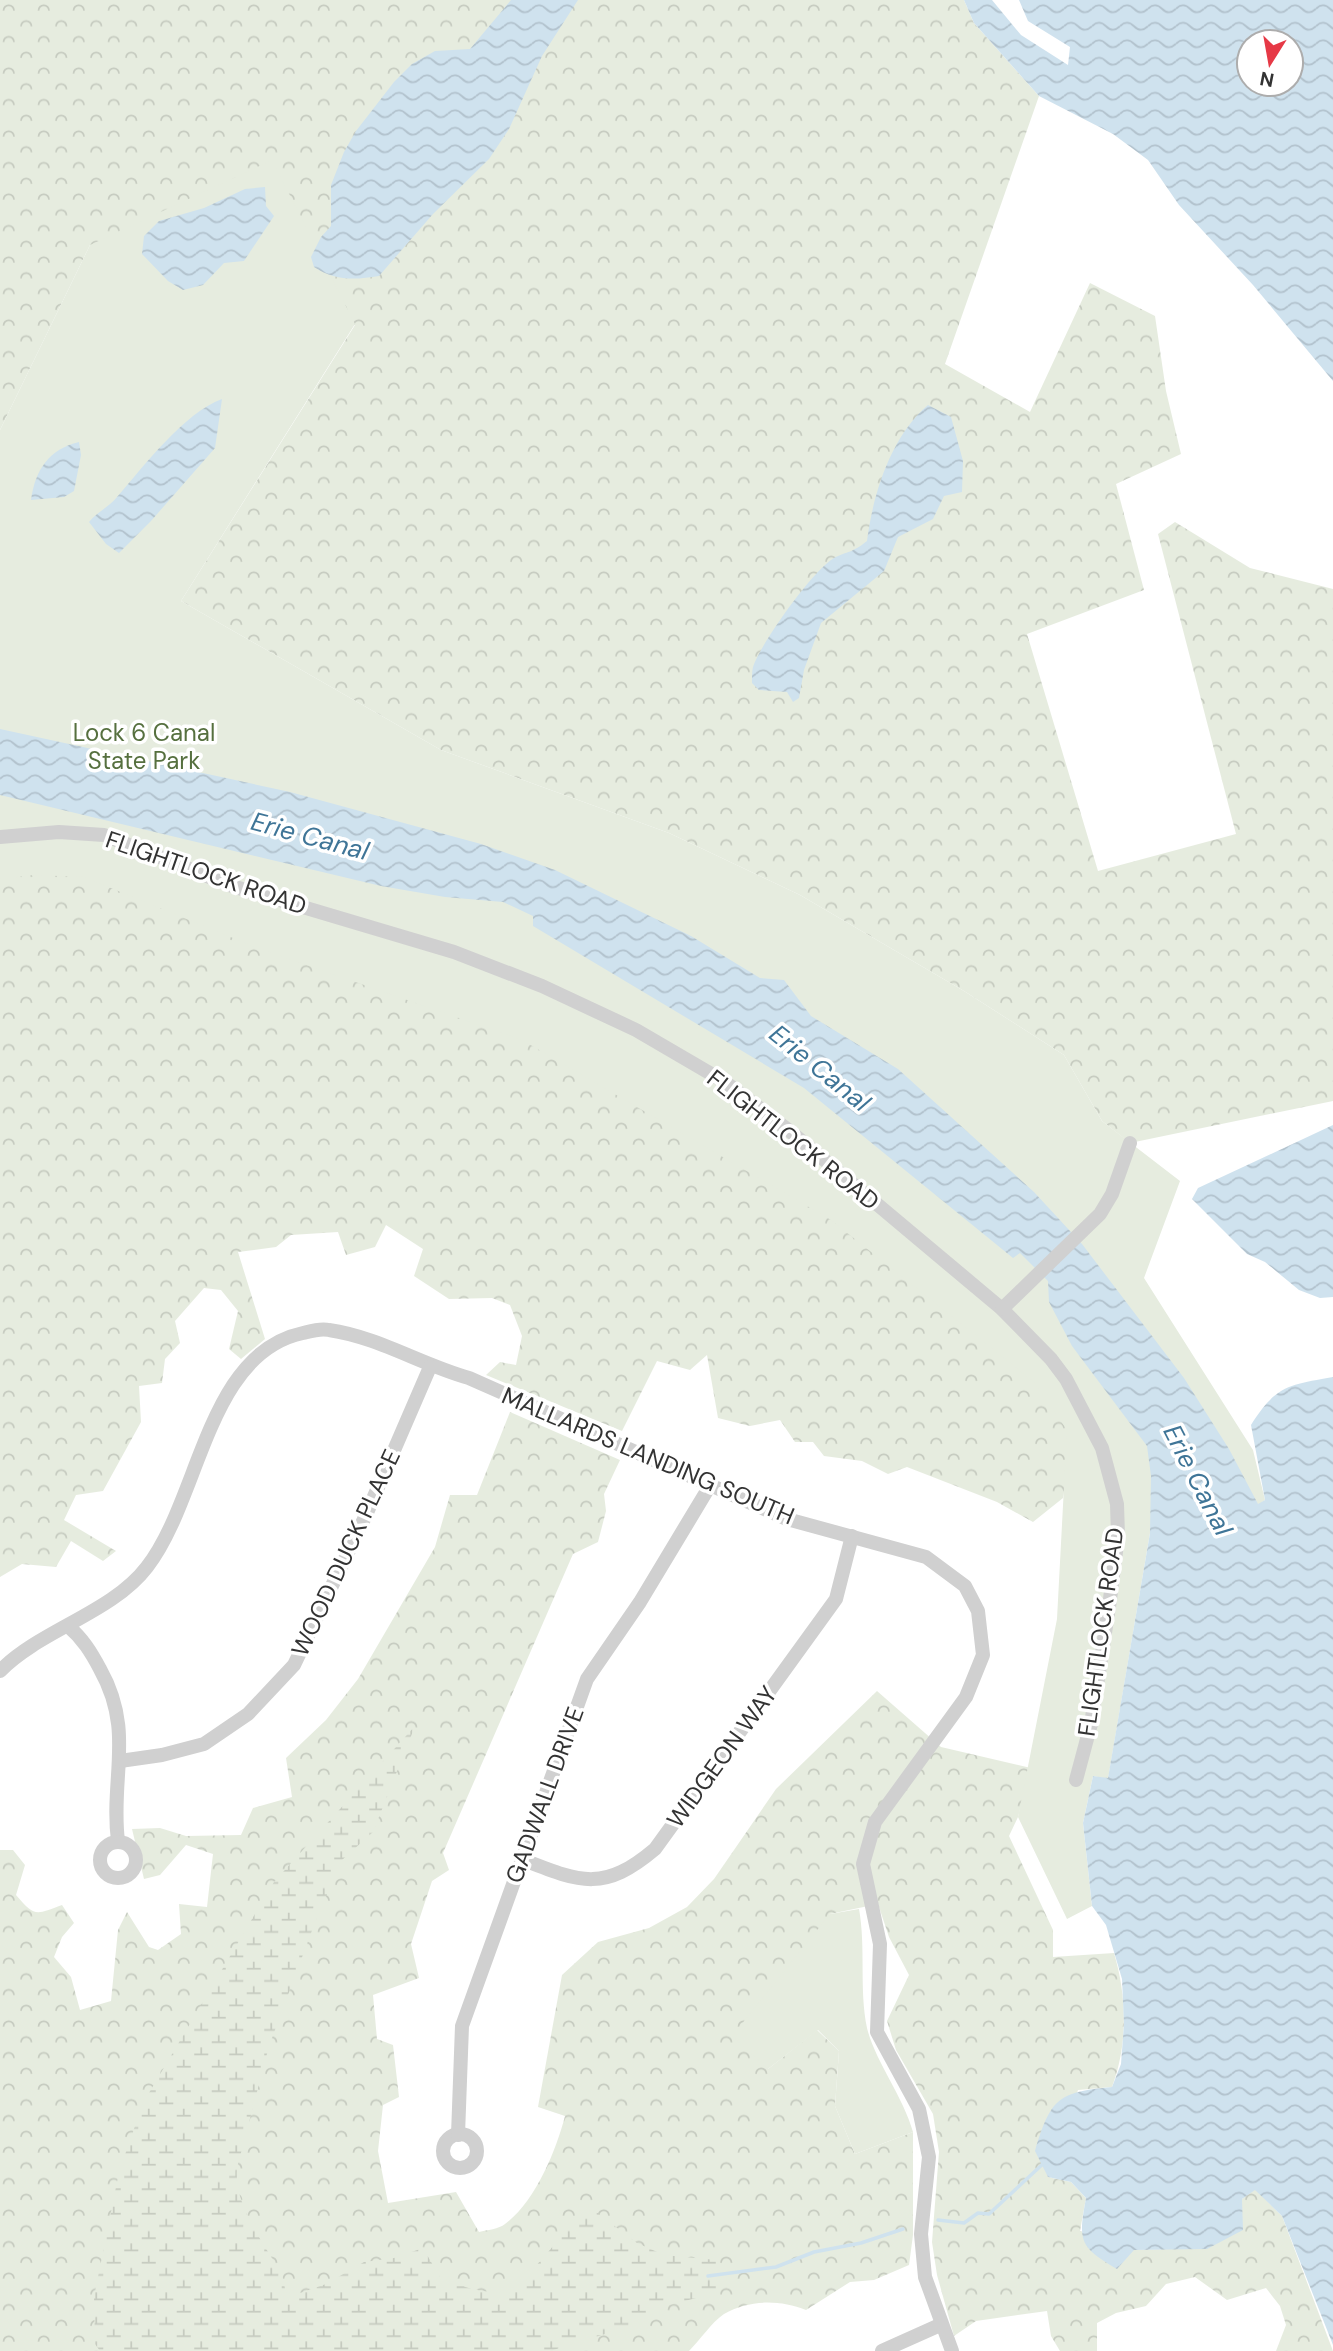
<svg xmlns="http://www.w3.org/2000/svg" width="1333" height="2351" font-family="'DM Sans',sans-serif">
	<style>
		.forest { fill: url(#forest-crowns) }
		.wetland { fill: url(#wetland-marsh) }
		.green { fill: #e6ecdf }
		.water { fill: url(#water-waves); fill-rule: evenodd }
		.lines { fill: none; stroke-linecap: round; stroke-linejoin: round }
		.stream { stroke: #cfe2ee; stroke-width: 3.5 }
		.minor { stroke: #d0d0d0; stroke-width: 14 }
		.labels { text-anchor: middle; stroke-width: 7; stroke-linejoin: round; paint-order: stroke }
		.park-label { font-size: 24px; fill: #56703f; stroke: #fff }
		.street-label { font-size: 24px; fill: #333; stroke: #fff }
		.water-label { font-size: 26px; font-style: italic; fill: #3f7597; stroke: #fff }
	</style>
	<defs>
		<pattern id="forest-crowns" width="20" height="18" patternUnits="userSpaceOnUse" patternTransform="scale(1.75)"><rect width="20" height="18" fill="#e6ecdf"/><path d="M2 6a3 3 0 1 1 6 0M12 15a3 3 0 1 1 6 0" fill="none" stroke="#c6cbc0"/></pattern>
		<pattern id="wetland-marsh" width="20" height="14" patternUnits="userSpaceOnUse" patternTransform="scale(1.75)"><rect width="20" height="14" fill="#e6ecdf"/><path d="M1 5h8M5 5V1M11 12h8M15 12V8" fill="none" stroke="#c6cbc0"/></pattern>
		<pattern id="water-waves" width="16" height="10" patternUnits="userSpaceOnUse" patternTransform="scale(1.75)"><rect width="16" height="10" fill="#cfe2ee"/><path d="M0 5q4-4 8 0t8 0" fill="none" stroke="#b2c2cd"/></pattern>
	</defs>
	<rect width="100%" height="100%" fill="#fff"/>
	<!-- forest -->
	<g class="forest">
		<path d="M0,0h964l10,23 65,73 -94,268 85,48 60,-129 65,33 11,75 15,63 -65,30 28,106 -117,44 71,237 138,-37 -78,-300 17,-12 75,46 83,21v512l-203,42 -28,-22 -38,-66 -100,-64 -164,-96 -131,-62 -228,-83 -260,-149 174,-276 -265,-80 -90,185z"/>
		<path d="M0,853l517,135 542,397 13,63 -9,50 -30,24 -36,-20 -90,-35 -19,7 -26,-13 -38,-5 -11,-14h-18l-15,-22 -30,6 -32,-8 -11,-63 -17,15 -33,-9 -35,70 -136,-56 14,-13 16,3 6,-29 -12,-31 -18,-7 -43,1 -35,-23 9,-27 -37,-24 -11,22 -29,8 -8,-23 -47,3 -15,12 -38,5 27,87 -24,20 -12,-10 9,-38 -17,-21 -17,-2 -29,33 5,22 -15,16 -3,24 -23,3 2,36 -38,69 -27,4 -12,25 52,31 -13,10 -32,-20 -15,26 -34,-3 -22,13z"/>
		<path d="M510,1412l110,48 -16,34 2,17 -8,31 -25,12 -130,299 6,17 -17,11 -21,63 8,34 -46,17 4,44 16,6 6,52 -16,8 -5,46 10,52 68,-11 23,40c8,-2 20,-3 26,-8 30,-22 51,-73 60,-108l-27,-9 24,-132 36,-33 51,-14 38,-21 27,-28 62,-90 101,-98 64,56 90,21 -13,49 -9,19 44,94v27l61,-4c13,44 14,91 -2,134l-34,3 -30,87 23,5 15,16 -6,33 54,19 73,-2 35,-49 13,-10 27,27 51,135h-57l10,-26 -6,-19 -14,-18 -39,12 -32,-23 -29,7 -20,22 -30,7 -19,10v28h-37l-9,-15 -4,-25 -71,10 -22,15 -17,-61 -5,-33 7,-90 -6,-38 -37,-64 -9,-29 22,-46 -20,-38 -11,-33 -48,10 -62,155 49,-39 22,21 -4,55 20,48 58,-22v103l-4,30 -35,15 -24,2 -44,28c-26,-10 -56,-11 -82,4 -12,8 -24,26 -35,37h-689v-501h13l12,15 -9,30c19,22 19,20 46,10l12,18 -12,14 -8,20 17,20 9,33 31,-9 7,-71 9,-18 22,35 9,3 23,-16 -2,-30 28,3 6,-53 -27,-9 -26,30 -16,4 -12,-50 28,-1 26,8 55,-1 12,-27 39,-11 -6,-39 40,-38 32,-41 77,-132 15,-52h27z"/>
	</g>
	<!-- wetland -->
	<path class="wetland" d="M415,1726l-42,106 -31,28 -25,57 -48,129 -32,122c-3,30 17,61 33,87 8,13 14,20 15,35l15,3 26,-9 38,-22 30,-4 29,-10 18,31c19,6 44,17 64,11 23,-6 63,-65 82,-85l50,38 27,12 52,5 4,32 -67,17 -19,16 -84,26h-450l-5,-7 -1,-47 25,-125 24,-69 131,-221z"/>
	<!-- green -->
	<g class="green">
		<path d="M272,160l83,164 -174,277 260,149 228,83 131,62 164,96 100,64 38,66 78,60 -36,97 109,172 12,50 -7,5 -108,28 -42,246 -15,-3 -10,47 9,83 -25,13 -49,-102 39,-198 10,-189 -34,-49 -202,-161 -309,-180 -267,-93 -171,-70 -50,-2 -34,4v-449l90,-185z"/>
		<path d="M859,1909c7,39 0,80 8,119 8,33 36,68 46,104l-58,22 -20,-48 4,-55 -21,-21 -50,39 -36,-33 98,-122z"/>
	</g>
	<!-- water -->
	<g class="water">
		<path d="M511,0h67l-36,56 -33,73 -20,30 -56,55 -54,62c-24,4 -44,5 -65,-9l-3,-10 10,-20 10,-11v-41l13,-33 12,-21 38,-49 18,-18 23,-13 35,-2z"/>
		<path d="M964,0h28l29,35 47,30 2,-18 -42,-26 -9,-21h314v381l-80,-96 -74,-80 -31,-45 -35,-26 -74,-38 -65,-73zM1249,42h42v42h-42z"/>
		<path d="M265,187l1,19 8,10 -30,45 -20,2 -21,22 -20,5 -15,-9 -26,-27 2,-18 15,-15 45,-13 41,-19z"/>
		<path d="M222,399l-7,49 -64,73 -32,32 -13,-9 -17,-22c8,-10 20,-15 28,-25 27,-31 67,-84 105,-98z"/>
		<path d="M928,405l23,12 12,44 -1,31 -18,4 -11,23 -35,18 -14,34 -63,52 -17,47 -5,28 -6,4 -6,-10 -28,-2 -7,-7c0,-5 0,-12 1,-16 8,-24 60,-97 81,-109 14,-7 18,-5 33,-17 6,-47 24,-105 61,-136z"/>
		<path d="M79,442l2,13 -7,36 -10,6 -33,3c4,-30 18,-51 48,-58z"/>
		<path d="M0,729l290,63 191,52 74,26 136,66 69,42 24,2 27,36 87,53 136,123 48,52 102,134 45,71 29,55 7,-4 -14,-75c25,-40 38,-40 82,-48v968l-51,-129 -27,-26 -13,9 1,31 -36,19 -73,1 -17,19c-38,-22 -39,-28 -31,-71l-15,-16 -23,-5 -13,-26c16,-53 23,-59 77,-64l9,-23 3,-40 -2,-45 -16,-54 -14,-19 -9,-83 10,-47 15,2 42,-245 1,-57 -4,-30 -75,-100 -23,-44 -1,-21 -28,-28 -7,5 -209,-170 -271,-162v-10l-30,-14 -58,-5 -64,-11 -381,-91z"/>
		<path d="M1333,1125v172l-13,1 -21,-8 -34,-28 -18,-8 -55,-55 6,-11z"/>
	</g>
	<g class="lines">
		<!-- stream -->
		<g class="stream">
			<path d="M938,2220l26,3 14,-10 11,1 56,-52"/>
			<path d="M708,2276l68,-9 38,-15 47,-9 42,-14"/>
		</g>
		<!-- minor -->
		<g class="minor">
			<path d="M0,837l59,-5 45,3 128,51 222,66 88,34 94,44 89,52 66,50 211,177 49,50 15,20 36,69 15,56 1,32 -9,71 -18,117 -15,56"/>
			<path d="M1002,1309l98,-95 12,-20 18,-51"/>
			<path d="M68,1626c15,13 23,26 32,43 35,62 10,109 18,172"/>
			<path d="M0,1671c40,-41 112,-58 147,-104 53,-68 60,-214 156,-234 8,-2 17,-5 26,-3 49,7 93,35 140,48l318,141 139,38 39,29 13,25 5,44 -17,42 -91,125 -12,42 17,80 -3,88 42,77 10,48 -8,77 4,43 27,74"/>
			<path d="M120,1761l42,-6 42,-11 44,-30 46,-49 72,-150 64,-148"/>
			<circle cx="118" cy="1860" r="18"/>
			<path d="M521,1859c59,23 82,34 134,-10l181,-250 16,-63"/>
			<circle cx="460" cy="2151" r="17"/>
			<path d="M458,2135l4,-109 125,-347 53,-77 71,-118"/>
			<path d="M882,2351l58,-26"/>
		</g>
	</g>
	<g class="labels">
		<!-- park labels -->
		<g class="park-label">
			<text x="144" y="741">Lock 6 Canal<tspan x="144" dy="28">State Park</tspan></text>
		</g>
		<!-- street labels -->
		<g class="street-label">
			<text transform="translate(206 873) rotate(19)" y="8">FLIGHTLOCK ROAD</text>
			<text transform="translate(793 1140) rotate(38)" y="8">FLIGHTLOCK ROAD</text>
			<text transform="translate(648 1456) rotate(23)" y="8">MALLARDS LANDING SOUTH</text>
			<text transform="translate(346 1553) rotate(-65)" y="8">WOOD DUCK PLACE</text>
			<text transform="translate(1101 1632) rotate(-82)" y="8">FLIGHTLOCK ROAD</text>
			<text transform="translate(722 1757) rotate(-54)" y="8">WIDGEON WAY</text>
			<text transform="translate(545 1795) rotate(-70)" y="8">GADWALL DRIVE</text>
		</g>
		<!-- water labels -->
		<g class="water-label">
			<text transform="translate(310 836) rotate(15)" y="9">Erie Canal</text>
			<text transform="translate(820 1068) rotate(39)" y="9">Erie Canal</text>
			<text transform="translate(1198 1480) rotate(63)" y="9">Erie Canal</text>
		</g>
	</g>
	<!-- north arrow -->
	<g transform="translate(1270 63) rotate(191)"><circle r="33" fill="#ffffff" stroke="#adadad" stroke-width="2"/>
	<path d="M0-5L12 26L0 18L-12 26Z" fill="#e63946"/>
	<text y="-10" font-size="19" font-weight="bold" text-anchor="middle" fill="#333333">N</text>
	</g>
</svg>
